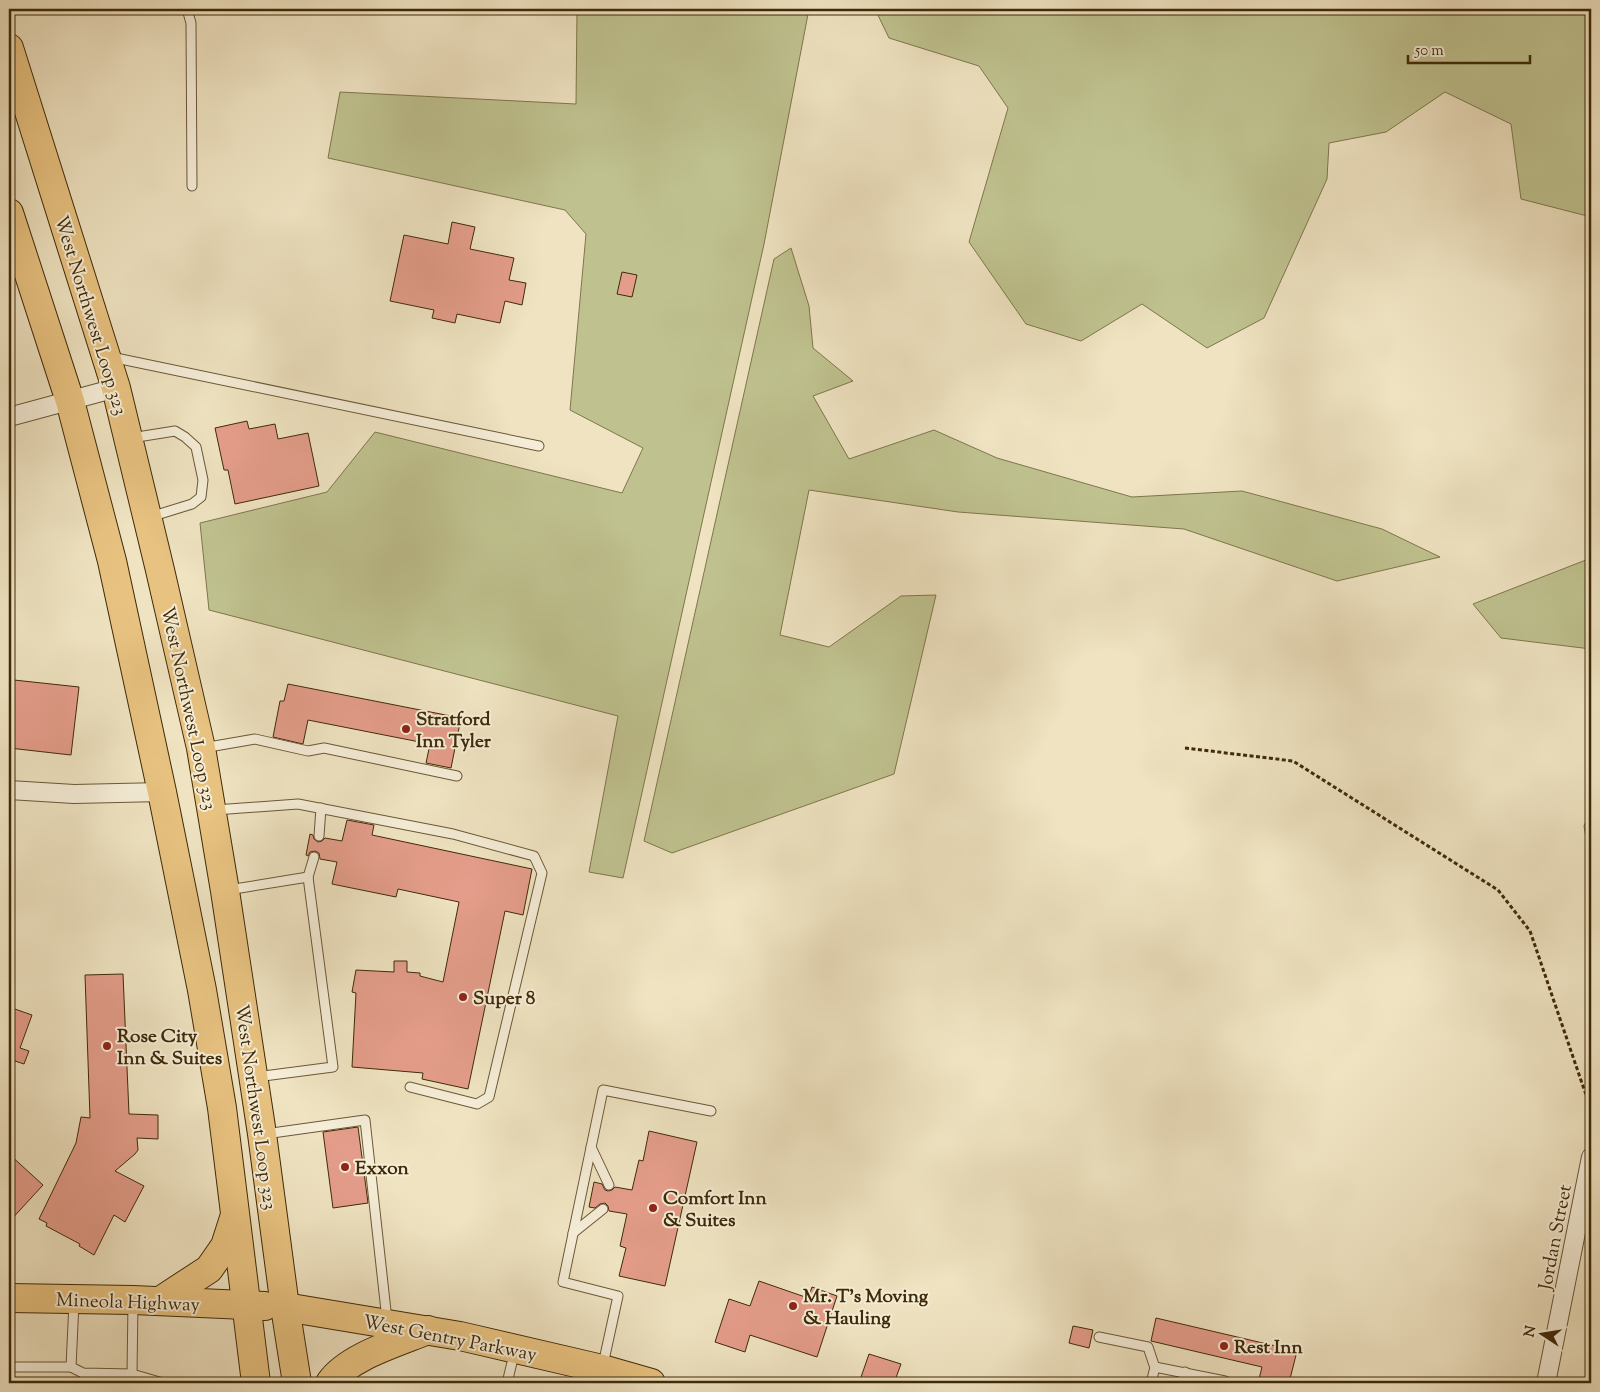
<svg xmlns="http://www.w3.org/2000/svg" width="1600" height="1392" font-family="'Sorts Mill Goudy',serif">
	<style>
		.green { fill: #bfc28f; stroke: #7f764c }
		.building { fill: #e49d8a; stroke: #3f2a08 }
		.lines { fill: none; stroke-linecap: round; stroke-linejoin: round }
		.lane-casing { stroke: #6b5836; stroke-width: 11 }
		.street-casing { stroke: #6b5836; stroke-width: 20 }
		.primary-casing { stroke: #3f2a08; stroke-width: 30 }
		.highway-casing { stroke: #3f2a08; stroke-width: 30 }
		.path { stroke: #3f2a08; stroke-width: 3; stroke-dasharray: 4 2.5; stroke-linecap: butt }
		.lane { stroke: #f5edd7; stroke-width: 9 }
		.street { stroke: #f5edd7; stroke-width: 18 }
		.primary { stroke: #e8c280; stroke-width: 28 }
		.highway { stroke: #e8c280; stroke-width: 28 }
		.poi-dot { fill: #8f2418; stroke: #f5edd7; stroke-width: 2 }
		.labels { text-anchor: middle; stroke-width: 4; stroke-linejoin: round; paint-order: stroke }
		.street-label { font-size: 19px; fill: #3f2a08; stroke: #f5edd7 }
		.poi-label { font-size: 19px; font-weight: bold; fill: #3f2a08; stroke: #f5edd7; text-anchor: start }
	</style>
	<rect width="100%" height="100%" fill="#efe3c1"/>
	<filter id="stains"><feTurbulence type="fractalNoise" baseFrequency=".004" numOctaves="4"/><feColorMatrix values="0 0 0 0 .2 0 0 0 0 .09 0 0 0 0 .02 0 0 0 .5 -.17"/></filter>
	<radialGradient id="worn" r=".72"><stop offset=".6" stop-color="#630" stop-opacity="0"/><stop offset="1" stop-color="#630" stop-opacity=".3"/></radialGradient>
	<!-- green -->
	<g class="green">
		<path d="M577,9h232l-45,235 -141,634 -34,-6 29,-156 -409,-106 -9,-87 127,-31 48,-60 247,61 21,-45 -73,-38 16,-176 -21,-24 -237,-52 12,-66 236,12z"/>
		<path d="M875,9h716v208l-70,-18 -10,-75 -66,-32 -59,40 -57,11 -2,36 -63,139 -57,30 -65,-44 -61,37 -55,-17 -57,-82 39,-134 -29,-42 -90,-28z"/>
		<path d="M791,248l18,58 4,42 40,33 -40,15 36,63 85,-29 63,28 135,39 110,-6 140,38 58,28 -103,24 -153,-52 -226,-17 -149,-22 -29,145 49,12 72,-51 35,-1 -42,179 -222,79 -28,-12 130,-582z"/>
		<path d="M1591,558v91l-90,-11 -28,-34z"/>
		<path d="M1591,809v58l-7,-41z"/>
	</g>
	<!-- building -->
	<g class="building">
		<path d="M452,222l23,5 -5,22 44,9 -5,22 17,3 -4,22 -17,-4 -5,22 -43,-9 -2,9 -23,-5 2,-8 -44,-9 14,-66 44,9z"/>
		<path d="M622,272l15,3 -5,22 -15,-3z"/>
		<path d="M247,421l2,8 26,-5 3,15 30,-6 11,53 -84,18 -7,-34h-4l-9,-42z"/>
		<path d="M14,680l65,7 -8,68 -62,-7v-22z"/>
		<path d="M288,684l173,34 -10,50 -25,-5 4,-19 -122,-24 -5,24 -30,-7 7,-36h4z"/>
		<path d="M347,820l27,5 -2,10 160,34 -9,46 -18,-4 -37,178 -46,-10 1,-6 -71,-6 4,-74 -4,-1 4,-22 38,2v-11h13v11l13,1v3l23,6 16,-80 -61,-13 -2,8 -64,-13 5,-22 -17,-3 -1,-6 -4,-2 -5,1 -2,4 -2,-1 4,-21 3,1 1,4 4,3 4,-1 3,-3 17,3z"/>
		<path d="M123,974l6,140 29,1v24l-21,-1 1,12 -3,4 -20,17 29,15 -19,36 -11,-7 -20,40 -15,-9 1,-2 -34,-18 1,-3 -8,-4 37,-76 5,-26 9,1 -5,-143z"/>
		<path d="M9,1007l23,8 -12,33 9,3 -5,13 -9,-3 -4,13h-2z"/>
		<path d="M358,1127l10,76 -35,5 -10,-76z"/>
		<path d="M649,1131l48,11 -32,144 -46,-10 7,-28 -6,-2 7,-32 -18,-3 -1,-5 -3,-3 -5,1 -5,4 -6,-1 5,-25 8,2 3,6 3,1 4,-1 3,-3 17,3 7,-30 4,1z"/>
		<path d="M9,1154l34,31 -34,37z"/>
		<path d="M759,1281l49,17 4,-11 25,9 -20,61 -67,-22 -5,17 -30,-10 14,-43 21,7z"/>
		<path d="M1156,1318l141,33 -8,32h-31l4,-16 -111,-26z"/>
		<path d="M1073,1326l20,4 -4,18 -20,-5z"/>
		<path d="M869,1354l32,10 -7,19h-35z"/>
	</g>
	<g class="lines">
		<!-- lane casing -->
		<g class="lane-casing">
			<g id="lane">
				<path d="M187,9l4,14 1,163"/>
				<path d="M111,357l428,89"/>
				<path d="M131,438l44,-7 10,6 11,10 7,33 -2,17 -9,7 -42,13"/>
				<path d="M203,748l52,-9 53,12 16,-3 133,28"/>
				<path d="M215,810l83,-6 155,30 81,22 8,17 -53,224 -12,7 -67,-17"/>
				<path d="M319,836l2,-28"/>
				<path d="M308,877l6,-20"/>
				<path d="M228,890l80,-13 25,190 -77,10"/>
				<path d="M265,1134l100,-14 22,200"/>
				<path d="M591,1147l18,38"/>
				<path d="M573,1233l30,-24"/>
				<path d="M1099,1337l49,10 7,21"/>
				<path d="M9,1367h62l3,-65"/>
				<path d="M71,1367l12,6 49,1 31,9"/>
				<path d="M132,1374l1,-72"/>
				<path d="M507,1383l8,-33"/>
				<path d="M599,1383l19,-87 -55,-14 40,-192 108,21"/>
				<path d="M1151,1383l4,-16 70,14v2"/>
				<path d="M1183,1383l2,-11"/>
			</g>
		</g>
		<!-- street casing -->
		<g class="street-casing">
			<g id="street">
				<path d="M9,417l107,-29"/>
				<path d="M9,790l65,4 88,-2"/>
				<path d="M1546,1383l45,-226"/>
			</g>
		</g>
		<!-- primary casing -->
		<g class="primary-casing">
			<path id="primary" d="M285,1307l175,29 142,33 49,14"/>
		</g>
		<!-- highway casing -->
		<g class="highway-casing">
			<g id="highway">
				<path d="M9,48l107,340 44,182 41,178 24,143 37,243 23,173 12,76"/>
				<path d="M9,213l61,188 42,160 50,231 40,198 20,118 34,275"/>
				<path d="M9,1298l124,2 132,6"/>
				<path d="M160,1301l49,-32 16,-23 9,-28"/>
				<path d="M330,1383c17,-26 69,-41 98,-53"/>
			</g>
		</g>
		<!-- path -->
		<path class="path" d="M1185,748l108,13 205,129 32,41 55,161 6,11"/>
		<!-- lane -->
		<use href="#lane" class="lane"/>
		<!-- street -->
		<use href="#street" class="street"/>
		<!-- primary -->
		<use href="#primary" class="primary"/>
		<!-- highway -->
		<use href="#highway" class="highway"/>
	</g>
	<!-- markers -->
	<g class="poi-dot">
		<circle cx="406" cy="729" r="5"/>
		<circle cx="463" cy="997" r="5"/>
		<circle cx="107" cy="1046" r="5"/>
		<circle cx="345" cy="1167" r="5"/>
		<circle cx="653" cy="1208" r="5"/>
		<circle cx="793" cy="1306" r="5"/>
		<circle cx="1224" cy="1346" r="5"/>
	</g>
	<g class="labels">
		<!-- street labels -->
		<g class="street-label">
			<text transform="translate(92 315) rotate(73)" y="7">West Northwest Loop 323</text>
			<text transform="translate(190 708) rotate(78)" y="7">West Northwest Loop 323</text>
			<text transform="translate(257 1107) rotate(82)" y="7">West Northwest Loop 323</text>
			<text transform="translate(1554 1237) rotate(-79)" y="7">Jordan Street</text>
			<text transform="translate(128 1301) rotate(2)" y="7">Mineola Highway</text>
			<text transform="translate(450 1337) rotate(11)" y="7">West Gentry Parkway</text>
		</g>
		<!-- poi labels -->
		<g class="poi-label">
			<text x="416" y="725">Stratford<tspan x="416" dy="22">Inn Tyler</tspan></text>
			<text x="473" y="1004">Super 8</text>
			<text x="117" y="1042">Rose City<tspan x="117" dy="22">Inn &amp; Suites</tspan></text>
			<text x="355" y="1174">Exxon</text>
			<text x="663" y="1204">Comfort Inn<tspan x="663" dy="22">&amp; Suites</tspan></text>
			<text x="803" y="1302">Mr. T's Moving<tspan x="803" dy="22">&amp; Hauling</tspan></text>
			<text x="1234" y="1353">Rest Inn</text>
		</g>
	</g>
	<!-- margin -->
	<rect width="1600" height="1392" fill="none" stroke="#efe3c1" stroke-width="30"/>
	<rect x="10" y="10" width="1580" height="1372" fill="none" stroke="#3f2a08" stroke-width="2.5"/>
	<rect x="15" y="15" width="1570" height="1362" fill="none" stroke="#3f2a08"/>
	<!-- north arrow -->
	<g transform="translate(1542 1334) rotate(282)" stroke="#f5edd7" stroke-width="4" paint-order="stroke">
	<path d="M0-4L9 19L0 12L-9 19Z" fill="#3f2a08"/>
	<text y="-8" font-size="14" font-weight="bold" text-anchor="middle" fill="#3f2a08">N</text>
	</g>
	<!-- scale -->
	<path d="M1408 55v8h122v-8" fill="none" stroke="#3f2a08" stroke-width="2.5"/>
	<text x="1415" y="55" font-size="15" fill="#3f2a08" stroke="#f5edd7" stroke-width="4" paint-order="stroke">50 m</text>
	<rect width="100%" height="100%" filter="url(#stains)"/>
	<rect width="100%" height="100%" fill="url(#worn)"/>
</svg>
